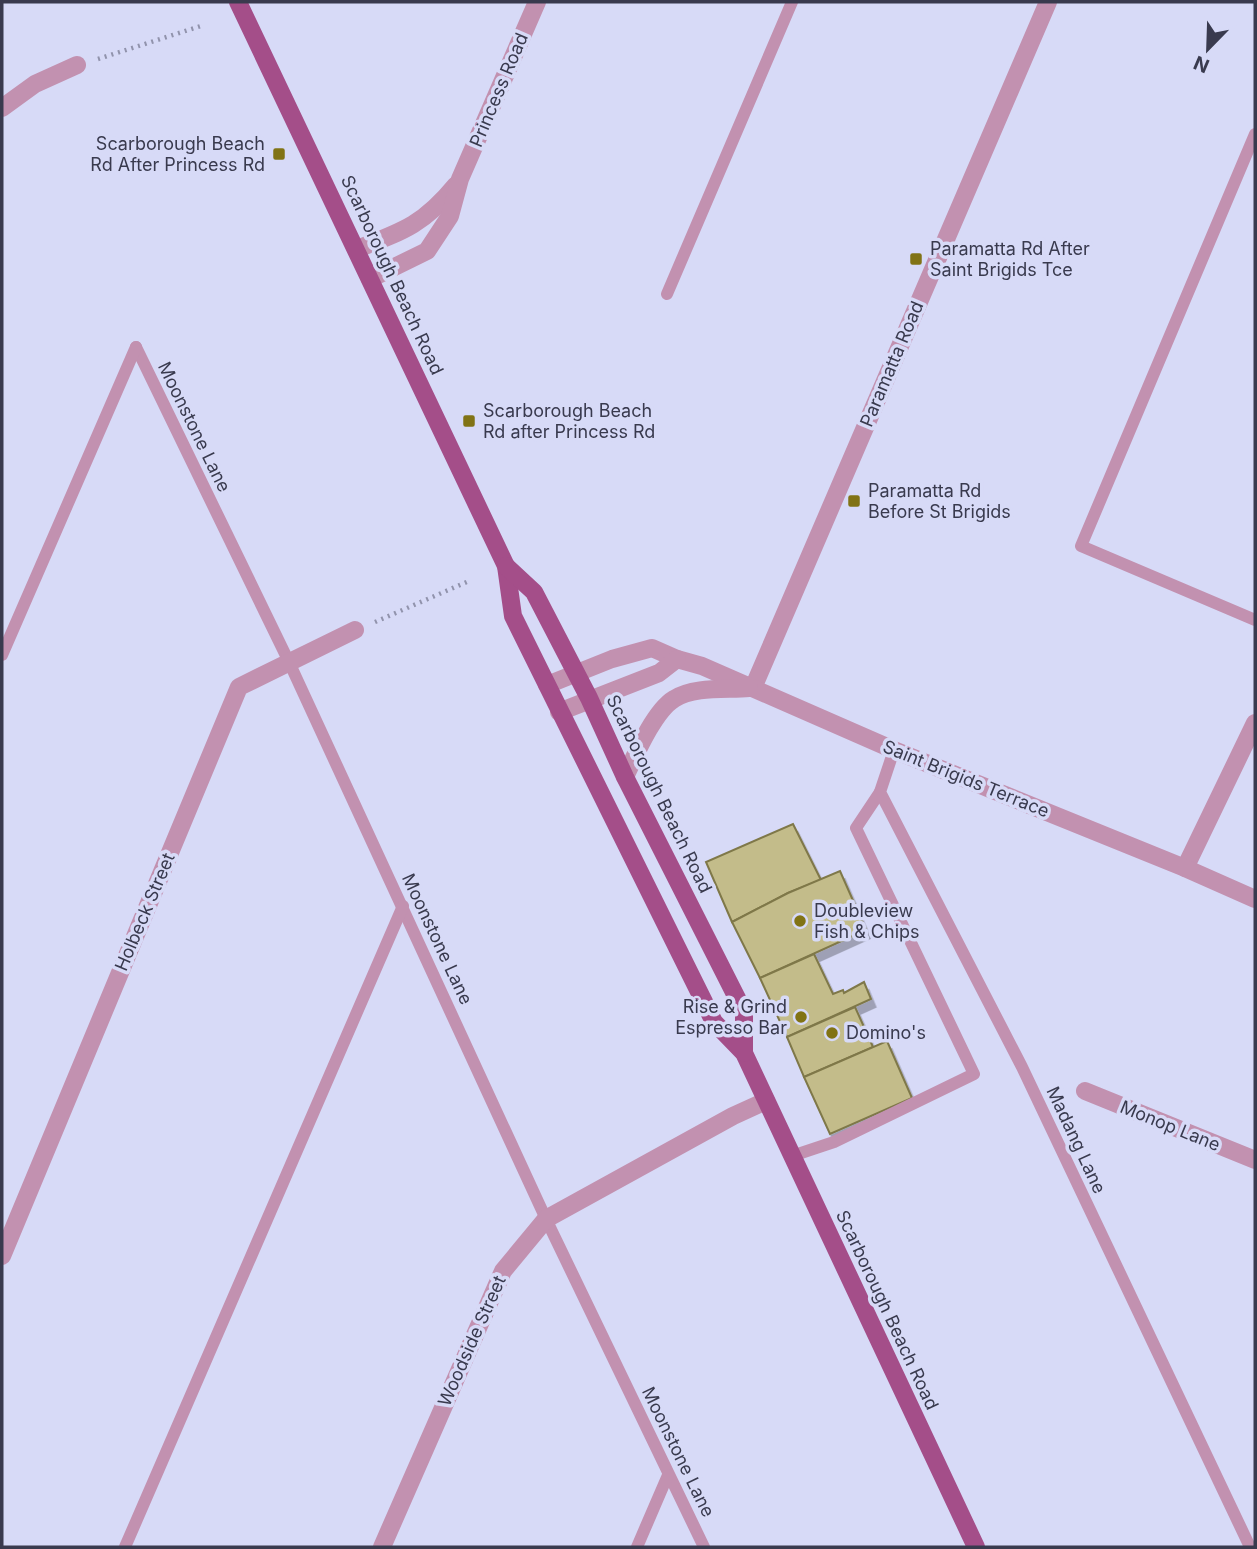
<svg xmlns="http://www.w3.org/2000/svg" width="1257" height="1549" font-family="Inter,sans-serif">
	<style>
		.building { fill: #c3bc8a; stroke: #7f7849; stroke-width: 2; filter: url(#shadow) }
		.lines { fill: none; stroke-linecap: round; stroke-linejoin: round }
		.path { stroke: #9193ac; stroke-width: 4.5; stroke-dasharray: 2 5; stroke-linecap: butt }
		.service { stroke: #c291b0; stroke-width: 12 }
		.minor { stroke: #c291b0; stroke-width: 18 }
		.tertiary { stroke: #c291b0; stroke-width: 18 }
		.primary { stroke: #a44e89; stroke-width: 18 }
		.poi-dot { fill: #817315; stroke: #d7daf7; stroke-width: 2.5 }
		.labels { text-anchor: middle; stroke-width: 7; stroke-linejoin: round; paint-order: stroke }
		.street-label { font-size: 18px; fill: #393a4e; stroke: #d7daf7 }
		.poi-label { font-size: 18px; fill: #393a4e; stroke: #d7daf7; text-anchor: start }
	</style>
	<defs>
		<filter id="shadow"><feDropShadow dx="4.5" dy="8" stdDeviation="0" flood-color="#0004"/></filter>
	</defs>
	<rect width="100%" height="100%" fill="#d7daf7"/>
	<!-- building -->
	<g class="building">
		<path d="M793,824l28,56 -33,13 -56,29 -26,-60z"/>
		<path d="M840,871l26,59 -106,48 -28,-56 56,-29z"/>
		<path d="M814,954l19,40 10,-4 1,3 20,-11 7,17 -84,38 -27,-59z"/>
		<path d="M855,1007l18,40 -69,30 -17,-40z"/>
		<path d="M887,1041l25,57 -82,36 -26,-57z"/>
	</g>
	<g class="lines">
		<!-- path -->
		<g class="path">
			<path d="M98,59l106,-34"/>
			<path d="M375,622l94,-41"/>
		</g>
		<!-- service -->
		<g class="service">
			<path d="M1255,134l-174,412 174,74"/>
			<path d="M667,294l125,-292"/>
			<path d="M136,347l153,315 257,557 158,328"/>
			<path d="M2,655l134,-308"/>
			<path d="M894,750l-14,42 142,275 228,480"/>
			<path d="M792,1156l42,-14 140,-68 -118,-246 24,-36"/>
			<path d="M125,1547l278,-641"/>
			<path d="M637,1547l31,-72"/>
		</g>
		<!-- minor -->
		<g class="minor">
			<path d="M2,108l33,-24 42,-19"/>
			<path d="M357,249c47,-18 67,-25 99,-64"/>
			<path d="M370,279l57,-28 23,-35 10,-37 77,-177"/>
			<path d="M753,688l295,-686"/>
			<path d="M1185,868l70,-145"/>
			<path d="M1085,1091l170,69"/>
			<path d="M2,1256l237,-569 116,-57"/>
			<path d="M382,1547l121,-276 43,-52 187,-103 33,-15"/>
		</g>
		<!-- tertiary -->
		<g class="tertiary">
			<path d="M547,685l65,-26 40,-11 25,11 25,7 192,84 291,118 70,31"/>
			<path d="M559,712l100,-39 18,-14"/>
			<path d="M625,777c10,-21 29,-66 49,-78 20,-13 53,-9 75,-11"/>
		</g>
		<!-- primary -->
		<g class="primary">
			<path d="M238,2l268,564 7,50 201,406 30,31 232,494"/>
			<path d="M506,566l28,26 55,106 36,79 119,235v41"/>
		</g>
	</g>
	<!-- markers -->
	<g class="poi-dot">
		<rect x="272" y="147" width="14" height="14" rx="3.5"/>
		<rect x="909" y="252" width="14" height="14" rx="3.5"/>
		<rect x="462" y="414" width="14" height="14" rx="3.5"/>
		<rect x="847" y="494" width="14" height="14" rx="3.5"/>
		<circle cx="800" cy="921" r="7"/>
		<circle cx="801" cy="1017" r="7"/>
		<circle cx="832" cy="1033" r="7"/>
	</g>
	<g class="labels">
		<!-- street labels -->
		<g class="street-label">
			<text transform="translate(499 90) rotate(-67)" y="6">Princess Road</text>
			<text transform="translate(392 275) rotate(65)" y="6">Scarborough Beach Road</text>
			<text transform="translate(892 364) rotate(-67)" y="6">Paramatta Road</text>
			<text transform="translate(194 427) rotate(64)" y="6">Moonstone Lane</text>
			<text transform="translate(966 779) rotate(22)" y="6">Saint Brigids Terrace</text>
			<text transform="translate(659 794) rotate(64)" y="6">Scarborough Beach Road</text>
			<text transform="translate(145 912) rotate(-67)" y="6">Holbeck Street</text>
			<text transform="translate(437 939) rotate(65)" y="6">Moonstone Lane</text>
			<text transform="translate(1170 1126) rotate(22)" y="6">Monop Lane</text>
			<text transform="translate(1076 1140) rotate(65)" y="6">Madang Lane</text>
			<text transform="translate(887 1310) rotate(65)" y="6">Scarborough Beach Road</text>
			<text transform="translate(472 1341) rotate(-66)" y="6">Woodside Street</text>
			<text transform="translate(678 1452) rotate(64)" y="6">Moonstone Lane</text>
		</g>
		<!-- poi labels -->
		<g class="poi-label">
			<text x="265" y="150" text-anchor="end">Scarborough Beach<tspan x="265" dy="21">Rd After Princess Rd</tspan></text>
			<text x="930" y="255">Paramatta Rd After<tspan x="930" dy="21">Saint Brigids Tce</tspan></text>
			<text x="483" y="417">Scarborough Beach<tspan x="483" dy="21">Rd after Princess Rd</tspan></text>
			<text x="868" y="497">Paramatta Rd<tspan x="868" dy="21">Before St Brigids</tspan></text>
			<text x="814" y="917">Doubleview<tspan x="814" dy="21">Fish &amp; Chips</tspan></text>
			<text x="787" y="1013" text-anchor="end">Rise &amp; Grind<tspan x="787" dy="21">Espresso Bar</tspan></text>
			<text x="846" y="1039">Domino's</text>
		</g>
	</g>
	<!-- border -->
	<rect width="1257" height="1549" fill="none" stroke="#393a4e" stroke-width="7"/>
	<!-- north arrow -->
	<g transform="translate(1208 49) rotate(203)" stroke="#d7daf7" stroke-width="5" paint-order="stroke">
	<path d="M0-5L12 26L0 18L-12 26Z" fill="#393a4e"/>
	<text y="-10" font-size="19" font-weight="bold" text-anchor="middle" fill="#393a4e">N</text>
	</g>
</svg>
